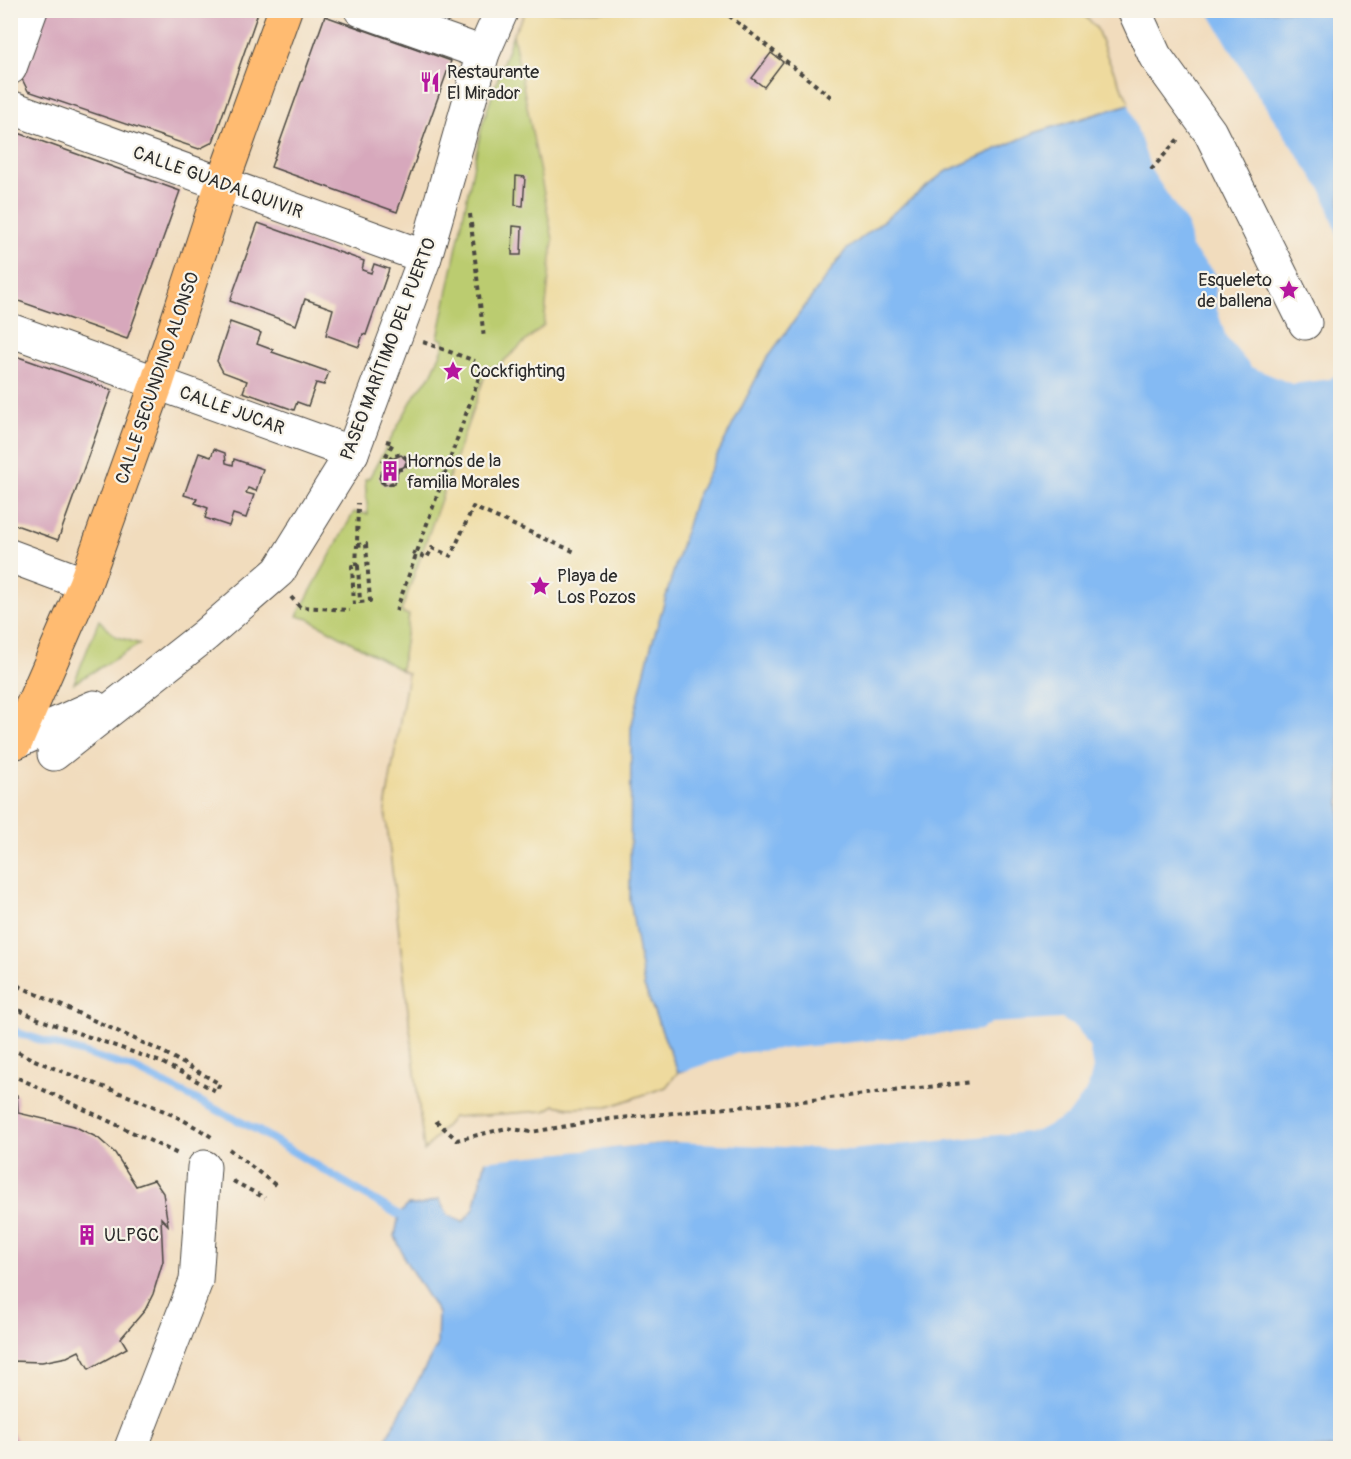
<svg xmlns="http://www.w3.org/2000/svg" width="1351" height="1459" font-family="Pangolin,sans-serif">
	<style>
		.green { fill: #bbcc6f; stroke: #737c4d; stroke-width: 1.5 }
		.sand { fill: #eeda9e; stroke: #8c8264; stroke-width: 1.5 }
		.water { fill: #84baf3; stroke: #58728f; stroke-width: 1.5 }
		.pier { fill: #f1dcbd }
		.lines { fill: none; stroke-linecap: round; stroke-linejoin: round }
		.stream { stroke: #84baf3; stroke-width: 8 }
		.building { fill: #d7a8bc }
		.minor-casing { stroke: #494641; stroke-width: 35 }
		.major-casing { stroke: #494641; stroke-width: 35 }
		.path { stroke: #494641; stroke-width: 4; stroke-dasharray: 4.5 4.5; stroke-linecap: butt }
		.minor { stroke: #fff; stroke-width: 33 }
		.major { stroke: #ffbb71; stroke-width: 33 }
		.labels { text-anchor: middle; stroke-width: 4.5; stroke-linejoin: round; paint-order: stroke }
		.poi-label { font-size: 18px; fill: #2b2b2b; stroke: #f7f3e8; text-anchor: start }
		.street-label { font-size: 18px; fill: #2b2b2b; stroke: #f7f3e8 }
	</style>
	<rect width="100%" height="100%" fill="#f7f3e8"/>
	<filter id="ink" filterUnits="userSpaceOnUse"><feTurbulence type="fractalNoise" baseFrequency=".0167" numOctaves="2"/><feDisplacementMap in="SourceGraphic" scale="12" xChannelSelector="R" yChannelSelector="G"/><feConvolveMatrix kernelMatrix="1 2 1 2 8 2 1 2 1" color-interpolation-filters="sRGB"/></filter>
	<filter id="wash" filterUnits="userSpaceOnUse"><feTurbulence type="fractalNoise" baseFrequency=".008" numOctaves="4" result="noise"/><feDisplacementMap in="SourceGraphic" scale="24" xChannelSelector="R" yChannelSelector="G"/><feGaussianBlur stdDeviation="1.35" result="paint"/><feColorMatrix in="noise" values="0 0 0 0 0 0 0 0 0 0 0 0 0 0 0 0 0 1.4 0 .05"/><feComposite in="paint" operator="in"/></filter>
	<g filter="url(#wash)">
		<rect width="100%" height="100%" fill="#f1dcbd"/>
		<!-- green -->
		<g class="green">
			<path d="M513,34l41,206 -10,85 -48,43 -9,3 -86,241 8,3 -8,55 -92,-51 -12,-3 57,-104 14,2 -3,-35 4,-1 47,-85 15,-18 12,-27 1,-8 -6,-2 44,-213z"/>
			<path d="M99,620l16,16 25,8 -66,39z"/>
		</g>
		<!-- sand -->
		<path class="sand" d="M526,11h554l17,18 12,32 21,43 -96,29 -390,853 34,86 -12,15 -58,20 -39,1 -14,-3 -10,6 -92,6 -29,34 -39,-342 23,-135 -7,-4 8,-55 -8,-3 86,-242 9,-2 48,-43 9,-85 -40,-206z"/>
		<!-- water -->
		<g class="water">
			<path d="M1165,11h175v291z"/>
			<path d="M1130,104l124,232 39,23 40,-12 7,-31v1132h-959l56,-102 1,-33 -33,-53 -10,-24 4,-21 9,-10h13l18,-6 9,16 15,7 11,-13 12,-50 551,-50 21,-9 11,-19 -1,-23 -15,-18 -23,-5 -352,37 -34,-86 -14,-86 1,-172 19,-78 45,-151 70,-138 80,-110 100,-79 89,-39z"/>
		</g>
		<!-- pier -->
		<g class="pier">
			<path d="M1162,10l46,1 45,77 70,105 17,49v63l-69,-98z"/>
			<path d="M1128,101l4,1 115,190 10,42 36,22 38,-11 7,-30 2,-2v58l-10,8 -38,5 -41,-17 -25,-30 -11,-34 2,-27 -26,-29 -3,-22 -37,-55z"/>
			<path d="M1062,1019l16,10 11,17 4,22 -5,20 -19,26 -32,17 -187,19 -175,-8 -193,19 3,-5 552,-50 19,-8 10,-17 1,-11 -8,-20 -18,-11 -365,35 62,-21 242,-23 11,-7z"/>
		</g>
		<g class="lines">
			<!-- stream -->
			<path class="stream" d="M10,1028l11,6 114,35 122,61 142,85"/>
		</g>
		<g id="blocks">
			<!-- building -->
			<g class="building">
				<path d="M44,10h215l-46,132 -14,7 -171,-58 -8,-16z"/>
				<path d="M325,16l126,45 -54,151 -126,-45z"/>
				<path d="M771,53l12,9 -19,25 -12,-9z"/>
				<path d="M10,130l170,61 -53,148 -117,-41z"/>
				<path d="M516,176l9,1 -2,29 -8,-1z"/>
				<path d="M258,223l106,38 -2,9 9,3 3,-9 15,5 -23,66 -3,-1 -4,13 -33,-12 7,-26 -28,-10 -9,26 -66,-24z"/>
				<path d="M513,226l9,1 -1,28h-9z"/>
				<path d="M230,322l31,11 -4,11 16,6 -1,2 57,20 -5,13 -8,-2 -8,23 -11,-4 -3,8 -51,-18 4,-11 -24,-9 -6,-11z"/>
				<path d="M10,354l102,36 -54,150 -48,-17z"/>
				<path d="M214,449l11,4 1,10 7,2 1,-6 29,10 -7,22 -8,-3 -2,5 8,2 -8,23 -13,-4 -4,12 -24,-8 3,-10 -13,-5 2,-4 -13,-4 15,-42 12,4z"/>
				<path d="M401,455l5,4 1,6 -9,5 -3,13 -11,2 -5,-7 3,-7 11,-2 -1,-10z"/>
				<path d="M10,1092l7,3 1,18 56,13 24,12 17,15 21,33 18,-6 9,13 5,32 -7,-7 2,43 -10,33 -8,16 -24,28 6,10 -38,21 -10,-18 -12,6 -25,5 -32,-1z"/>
				<path d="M10,1431l3,2 8,15h-11z"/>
			</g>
		</g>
	</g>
	<g filter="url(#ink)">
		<use href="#blocks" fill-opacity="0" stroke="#494641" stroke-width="1.5"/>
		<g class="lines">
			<!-- minor casing -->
			<g class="minor-casing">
				<g id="minor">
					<path d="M361,10l122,43"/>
					<path d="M1134,10l21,46 55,76 95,191"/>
					<path d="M10,68l21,-58"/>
					<path d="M10,107l415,150"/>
					<path d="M10,330l342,123"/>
					<path d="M10,556l75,28"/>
					<path d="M16,742l78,-35"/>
					<path d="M54,754l150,-118 75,-65 73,-118 73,-196 58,-204 19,-43"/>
					<path d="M131,1448l65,-167 8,-114"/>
				</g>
			</g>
			<!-- major casing -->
			<g class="major-casing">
				<path id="major" d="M16,742l69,-158 72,-201 65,-199 63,-174"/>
			</g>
			<!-- path -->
			<g class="path">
				<path d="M722,10l110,88"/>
				<path d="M1151,170l28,-32"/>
				<path d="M470,214l14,125"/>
				<path d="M423,342l52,19"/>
				<path d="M386,441l7,2 -10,18c4,4 9,7 14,9l8,-2 3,-8 -7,-6 -8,1c-5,8 -15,17 -11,27l6,3 7,-3 2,-12"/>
				<path d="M412,552l15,6 5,-10 19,8 22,-49 102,45"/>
				<path d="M356,566l1,-21"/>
				<path d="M291,597l9,10 50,3"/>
				<path d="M354,605l-2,-39h6l2,36 10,-1 -4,-57 -9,1 1,-42"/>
				<path d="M396,611l86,-242"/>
				<path d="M10,982l153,70 57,32 -4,7 -55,-29 -120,-42 -31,-14"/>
				<path d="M10,1048c66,35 141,48 203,90"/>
				<path d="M10,1074l168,80"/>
				<path d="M436,1121l21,19 50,-12 24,4 79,-13 202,-19 161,-18"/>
				<path d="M229,1149l49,38"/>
				<path d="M233,1181l32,17"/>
			</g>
			<!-- minor -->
			<use href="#minor" class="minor"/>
			<!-- major -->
			<use href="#major" class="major"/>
		</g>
	</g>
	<!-- icons -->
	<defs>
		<g id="restaurant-bare" transform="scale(1.62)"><path d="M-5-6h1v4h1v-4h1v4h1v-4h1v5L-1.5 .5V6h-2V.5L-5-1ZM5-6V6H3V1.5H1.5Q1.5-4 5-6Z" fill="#b5179e" stroke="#f7f3e8" stroke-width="2.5" paint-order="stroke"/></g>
		<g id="sight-bare" transform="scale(1.62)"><path d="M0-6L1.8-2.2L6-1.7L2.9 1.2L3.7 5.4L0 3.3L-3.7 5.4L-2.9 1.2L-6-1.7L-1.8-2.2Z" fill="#b5179e" stroke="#f7f3e8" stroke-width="2.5" paint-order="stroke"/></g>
		<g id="building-bare" transform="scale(1.62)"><path d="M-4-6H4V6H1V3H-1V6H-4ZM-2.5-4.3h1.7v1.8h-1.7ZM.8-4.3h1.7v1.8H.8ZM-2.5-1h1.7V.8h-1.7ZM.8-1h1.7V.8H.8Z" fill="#b5179e" stroke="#f7f3e8" stroke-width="2.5" paint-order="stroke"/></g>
	</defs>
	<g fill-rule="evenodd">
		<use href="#restaurant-bare" x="430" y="82"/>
		<use href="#sight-bare" x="1289" y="290"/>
		<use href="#sight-bare" x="453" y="371"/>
		<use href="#building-bare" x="390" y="471"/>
		<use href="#sight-bare" x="540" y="586"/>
		<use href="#building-bare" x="87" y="1235"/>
	</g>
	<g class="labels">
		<!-- poi labels -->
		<g class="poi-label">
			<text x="447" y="78">Restaurante<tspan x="447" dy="21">El Mirador</tspan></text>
			<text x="1272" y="286" text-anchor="end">Esqueleto<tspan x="1272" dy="21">de ballena</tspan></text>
			<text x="470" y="377">Сockfighting</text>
			<text x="407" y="467">Hornos de la<tspan x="407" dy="21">familia Morales</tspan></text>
			<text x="557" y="582">Playa de<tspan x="557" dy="21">Los Pozos</tspan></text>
			<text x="104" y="1241">ULPGC</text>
		</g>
		<!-- street labels -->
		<g class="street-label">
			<text transform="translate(218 182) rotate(20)" y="6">CALLE GUADALQUIVIR</text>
			<text transform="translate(388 349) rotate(-69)" y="6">PASEO MARÍTIMO DEL PUERTO</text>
			<text transform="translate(157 378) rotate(-71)" y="6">CALLE SECUNDINO ALONSO</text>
			<text transform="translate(232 410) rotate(20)" y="6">CALLE JUCAR</text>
		</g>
	</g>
	<!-- margin -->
	<rect width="1351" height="1459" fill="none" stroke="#f7f3e8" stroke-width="36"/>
</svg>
